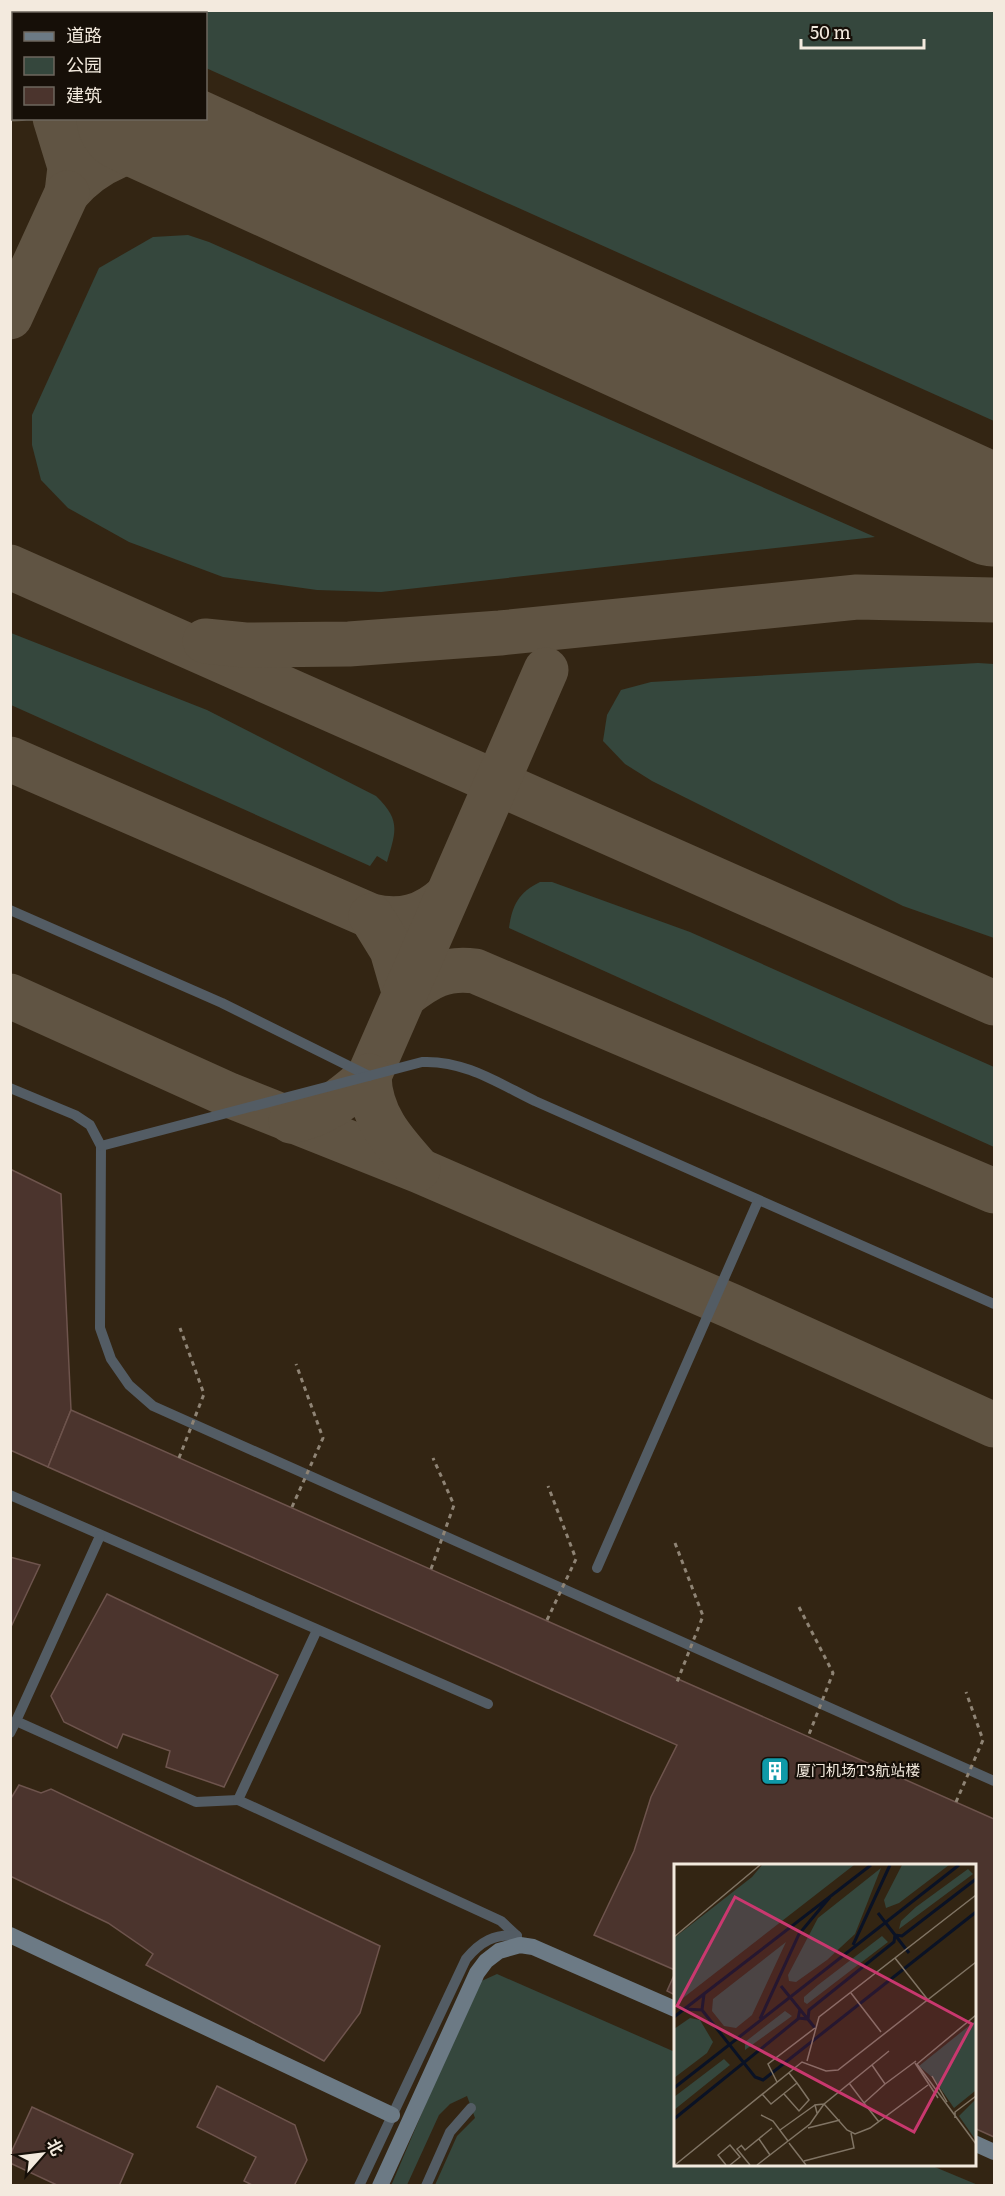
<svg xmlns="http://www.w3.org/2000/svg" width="1005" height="2196" font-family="Literata,'Noto Sans SC',serif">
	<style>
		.green { fill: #35473d }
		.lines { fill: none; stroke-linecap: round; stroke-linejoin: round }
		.taxiway { stroke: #605443; stroke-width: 45 }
		.runway { stroke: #605443; stroke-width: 111 }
		.building { fill: #4b342d; stroke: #6e544d; stroke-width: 1.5 }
		.service { stroke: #535c64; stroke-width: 10 }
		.secondary { stroke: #6c7a85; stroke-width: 16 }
		.path-bridge { stroke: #8f8475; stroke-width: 3; stroke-dasharray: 4.5 4.5; stroke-linecap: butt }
		.labels { text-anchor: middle; stroke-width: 4.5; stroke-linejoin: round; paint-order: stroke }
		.poi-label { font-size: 15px; fill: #f3eade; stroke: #160f08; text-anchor: start }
		.inset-river { fill: none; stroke: #0a1225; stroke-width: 3 }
		.inset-road { fill: none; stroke: #807464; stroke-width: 1.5 }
		.view { fill: #c9386f; fill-opacity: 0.15; stroke: #c9386f; stroke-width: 3 }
		.inset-edge { fill: none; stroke: #f3eade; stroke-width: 3 }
	</style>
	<rect width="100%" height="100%" fill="#332513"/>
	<!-- green -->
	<g class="green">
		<path d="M76,11h918v410l-788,-353v-54h-123z"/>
		<path d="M188,235l21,7 666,295 -494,55 -64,-2 -94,-13 -94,-35 -61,-34 -27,-28 -9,-35v-30l67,-147 54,-31z"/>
		<path d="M11,633l196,77 169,86c25,24 20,35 11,66l-10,-6 -7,10 -359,-161z"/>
		<path d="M978,663l16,1v274l-91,-32 -251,-125 -27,-17 -22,-23 4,-26 14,-25 30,-8z"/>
		<path d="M540,882h12l138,50 304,135v80l-485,-219c3,-23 10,-36 31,-46z"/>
		<path d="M497,1974l178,78v112l255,1 48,20h-543l22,-49 18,-18 -8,-22 -17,8 -11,11 -32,70 -16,1 86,-203z"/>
	</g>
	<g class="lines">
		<!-- taxiway -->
		<g class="taxiway">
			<path d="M10,67l4,2"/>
			<path d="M55,118l15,49 -3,26c32,-37 77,-51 125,-48"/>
			<path d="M10,317l57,-124"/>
			<path d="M10,567l984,436"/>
			<path d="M205,641l40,4 104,-1 151,-11 357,-36 137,3"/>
			<path d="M10,759l361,157c30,7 53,1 76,-20"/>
			<path d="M371,916l21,34 13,45c23,-18 40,-28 70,-24l519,220"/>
			<path d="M10,996l219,99 191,76 311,135 263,119"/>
			<path d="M369,1076l177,-406"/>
			<path d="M291,1121c33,-6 53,-23 78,-45 1,40 24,65 49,93"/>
		</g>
		<!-- runway -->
		<g class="runway">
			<path d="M10,64l4,2"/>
			<path d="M132,118l862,393"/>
		</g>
	</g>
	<!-- building -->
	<g class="building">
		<path d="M10,1169l51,25 10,216 -23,57 -38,-17z"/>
		<path d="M71,1410l923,409v318l-20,-9v-262h-299v104l-81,-35 40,-84 17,-54 26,-52 -629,-278z"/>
		<path d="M10,1557l30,8 -30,64z"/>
		<path d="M107,1594l171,81 -54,112 -58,-20 4,-16 -47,-17 -6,14 -53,-26 -13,-26z"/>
		<path d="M19,1785l22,8 10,-4 329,157 -20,67 -36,48 -178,-96 7,-11 -45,-31 -98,-47v-76z"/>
		<path d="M675,1973v22l-8,-4z"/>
		<path d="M217,2086l78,39 12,35 -13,26h-40l-10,-5 12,-24 -59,-30z"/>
		<path d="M32,2107l101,47 -14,32h-60l-49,-23v-8z"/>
	</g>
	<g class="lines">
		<!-- service -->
		<g class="service">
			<path d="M10,910l212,93 147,73"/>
			<path d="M10,1088l65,27 15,10 11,21 -1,182 11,31 18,26 24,21 841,375"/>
			<path d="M101,1146l321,-84c42,-2 76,21 113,39l459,203"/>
			<path d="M10,1495l478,209"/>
			<path d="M100,1536l-84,185 180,81 42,-2"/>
			<path d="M597,1568l161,-367"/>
			<path d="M317,1630l-79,170 263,121 16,15"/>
			<path d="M10,1733l6,-12"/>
			<path d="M359,2186l107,-227c14,-17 29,-26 51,-23"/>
			<path d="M426,2186l24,-54 21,-24"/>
		</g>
		<!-- secondary -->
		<g class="secondary">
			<path d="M10,1935l382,180"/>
			<path d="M974,2143l20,9"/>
			<path d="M380,2186l97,-213 9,-12 13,-10 21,-6 13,2 142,62"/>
		</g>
		<!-- path-bridge -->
		<g class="path-bridge">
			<path d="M179,1458l25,-64 -24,-66"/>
			<path d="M292,1507l31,-69 -27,-74"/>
			<path d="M675,1543l28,73 -26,66"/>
			<path d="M431,1569l23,-64 -21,-47"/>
			<path d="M799,1607l34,66 -25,64"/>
			<path d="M547,1620l29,-61 -28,-73"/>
			<path d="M956,1802l27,-62 -17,-48"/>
		</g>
	</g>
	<!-- icons -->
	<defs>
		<g id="building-square" transform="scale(1.5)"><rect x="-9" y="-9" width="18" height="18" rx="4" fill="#0f9aa8" stroke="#160f08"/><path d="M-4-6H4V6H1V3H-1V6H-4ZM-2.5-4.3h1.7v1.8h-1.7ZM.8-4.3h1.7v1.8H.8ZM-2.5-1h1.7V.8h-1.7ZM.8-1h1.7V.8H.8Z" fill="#fff"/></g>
	</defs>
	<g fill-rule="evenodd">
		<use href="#building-square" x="775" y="1771"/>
	</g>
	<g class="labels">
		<!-- poi labels -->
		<g class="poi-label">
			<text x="796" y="1776">厦门机场T3航站楼</text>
		</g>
	</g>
	<!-- overview -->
	<g transform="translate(674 1864)">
		<rect width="302" height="302" fill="#332513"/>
		<path d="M88,1h92l-180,140v-67l78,-61zM228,1h47l-50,38 -13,5 -2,-8zM207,4l-26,66 -28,26 -31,22 -7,-1 -1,-6 30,-57zM294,5l5,5 -74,55 2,-8 15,-14zM208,72l6,6 -81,62 -3,-2v-5l14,-12zM112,78l-34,73 -16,13 -12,-2 -12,-15 1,-12zM111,147l7,5 -47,34v-8zM16,154l10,2 13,22 -6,11 -33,25v-49zM301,157v70l-21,17 -20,-29 -15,-13zM50,195l6,6 -56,45v-13zM301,236v39l-16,-23z" fill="#35473d"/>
		<path class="inset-river" d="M204,49l31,40M221,71l7,1 74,-57M179,81l37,-80M107,122l34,42M10,145l18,1 2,-16M28,146l53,67 8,3 213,-168M0,153l197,-152M124,154l10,1 1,-9 85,-68 1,-7M86,155l39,-85 31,-37M0,224l285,-223M0,255l124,-100 2,-10"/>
		<path class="inset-road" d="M0,73l86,-72M221,94l33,42M177,129l30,39M302,151l-59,49 59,80M133,197l12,-44 157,-122M241,199l23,35M198,201l13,19 31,-23M258,212l15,26M103,218l-9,-18 47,-36M175,219l15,20 21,-19M88,230l9,10 26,-21 -8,-10M110,230l15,17 10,-11 -12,-17M190,239l15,19M143,249l-2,-8 9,-1 65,-53M87,251l12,6 15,20M281,254v-6l21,-16M134,264l32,-8M106,266l35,-25M85,275l11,16M115,279l17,22M67,281l4,5 27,-22M68,281l-5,4 13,16M130,297l50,-13 -3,-15M1,301l127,-103 24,9 12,-1 138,-108M52,301l-8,-10 12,-10 10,12 -10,8M83,301l53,-41 14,-20 23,26 8,4 15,-6 58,-43"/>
		<path class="view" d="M61,33l237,127 -58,108 -237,-126z"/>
		<rect width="302" height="302" class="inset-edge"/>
	</g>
	<!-- border -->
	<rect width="1005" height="2196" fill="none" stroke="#f3eade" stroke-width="24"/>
	<!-- legend -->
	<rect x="12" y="12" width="195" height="108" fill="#160f08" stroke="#6e675e" stroke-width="1.5"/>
	<rect x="24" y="32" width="30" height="9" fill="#6c7a85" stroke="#6e675e" stroke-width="1.5"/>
	<text x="66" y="42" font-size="18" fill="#f3eade">道路</text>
	<rect x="24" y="57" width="30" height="18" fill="#35473d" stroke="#6e675e" stroke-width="1.5"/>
	<text x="66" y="72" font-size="18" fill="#f3eade">公园</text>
	<rect x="24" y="87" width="30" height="18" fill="#4b342d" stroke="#6e675e" stroke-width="1.5"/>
	<text x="66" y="102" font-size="18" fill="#f3eade">建筑</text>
	<!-- north arrow -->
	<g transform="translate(42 2154) rotate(62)" stroke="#160f08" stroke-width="4.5" paint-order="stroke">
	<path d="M0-4.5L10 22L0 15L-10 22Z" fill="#f3eade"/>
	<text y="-9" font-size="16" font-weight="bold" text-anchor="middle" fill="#f3eade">北</text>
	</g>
	<!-- scale -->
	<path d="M801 39v9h123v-9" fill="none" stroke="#f3eade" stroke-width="3"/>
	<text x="810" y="39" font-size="18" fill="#f3eade" stroke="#160f08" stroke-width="4.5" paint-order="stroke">50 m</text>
</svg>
